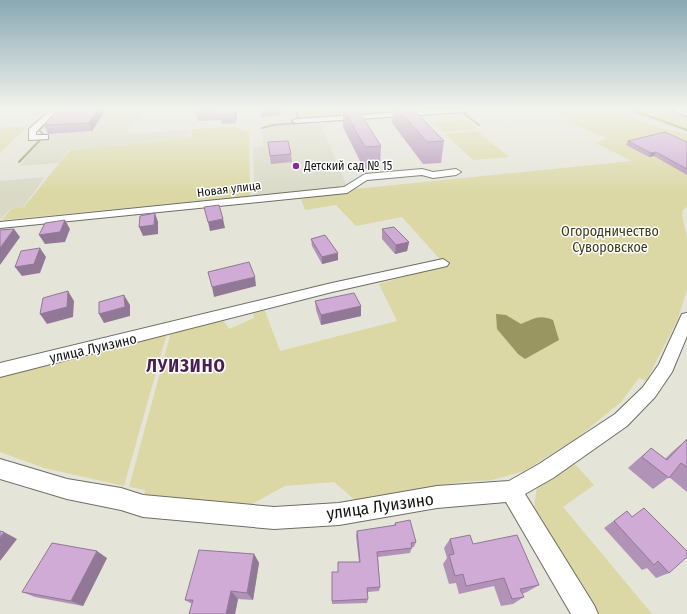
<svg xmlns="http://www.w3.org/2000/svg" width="687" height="614" font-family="'Fira Sans Condensed',sans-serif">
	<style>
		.built { fill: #d9d9c6 }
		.green { fill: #dbd8a5 }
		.water { fill: #9a9662 }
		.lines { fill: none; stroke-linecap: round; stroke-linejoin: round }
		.stream { stroke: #9a9662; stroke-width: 2 }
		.street-casing { stroke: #6e6e64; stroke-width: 2 }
		.street { fill: #fff; fill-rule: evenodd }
		.wall { fill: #b293b8 }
		.shaded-wall { fill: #917896 }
		.building { fill: #cfabd6; stroke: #917896 }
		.poi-dot { fill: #862c98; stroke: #fff; stroke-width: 1.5 }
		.labels { text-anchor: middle; stroke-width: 3; stroke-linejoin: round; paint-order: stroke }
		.far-poi-label { font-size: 12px; fill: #161512; stroke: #fff; text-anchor: start }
		.far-street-label { font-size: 12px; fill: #161512; stroke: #fff }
		.park-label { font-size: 14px; fill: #403d12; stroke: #fff }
		.street-label { font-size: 14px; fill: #161512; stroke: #fff }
		.near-street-label { font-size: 17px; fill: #161512; stroke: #fff }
		.district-label { font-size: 18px; font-weight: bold; letter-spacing: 1px; fill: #491e52; stroke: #fff }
	</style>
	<rect width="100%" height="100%" fill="#e4e4d9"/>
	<!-- built -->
	<g class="built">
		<path d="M62,108h82l-6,13 -6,1 -5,12 62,-4 -2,8 -119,12 -9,13 -40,3 33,-38 -10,1z"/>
		<path d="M320,123l27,63 -6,3 -87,6 -1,-48 10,-1v-17l2,-2z"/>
		<path d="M45,177l-22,30 -13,2 -10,11v-39z"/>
	</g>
	<!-- green -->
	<g class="green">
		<path d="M299,108h156l-150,10 -3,-1z"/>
		<path d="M609,108l48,19 30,7v73l-4,3 -1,5 5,23v52l-10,31 -31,60 -7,-3 -18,24 -44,36 -53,33 -32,9 -32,2 -105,18 -21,-18 -49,4 -37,20 -94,-8 -10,-4 1,-4 -16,-3 42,-155 52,-12 6,9 25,-11 -1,-6 12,-1 15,40 117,-30 -18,-37 66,-19 -43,-48 -46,9 -20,-21 -31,5 -4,-11 53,-10 277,-28 -35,-18 11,-5 -40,-16 3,-2 -16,-7h10l-6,-4 3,-1z"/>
		<path d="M618,108h42l19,7h5l-2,1 5,2v14z"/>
		<path d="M466,120l11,9 -34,3 -9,-9z"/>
		<path d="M28,126l-28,27v-25z"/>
		<path d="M234,127l15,5 1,64 -248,24 9,-11 13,-2 46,-57 121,-12 1,-9z"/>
		<path d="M477,131l32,26 -36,3 -28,-26z"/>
		<path d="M167,333l-43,153 -80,-18 -44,-16v-79z"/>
		<path d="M575,464l19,21 -31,22 89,107h-55l-14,-26 -49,-81 3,-20z"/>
	</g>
	<!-- water -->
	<path class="water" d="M496,314l10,1 15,9c12,-5 19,-10 32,-4l6,20 -34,19 -7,-5 -21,-25z"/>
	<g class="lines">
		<!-- stream -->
		<g class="stream">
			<path d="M295,108l3,10 6,1"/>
			<path d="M627,108l60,22"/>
			<path d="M414,115l48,-3 17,13"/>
			<path d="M381,117l16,-1"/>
			<path d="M362,119l15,-1"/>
			<path d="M302,123l17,-2"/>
			<path d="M262,128l11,-3 27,-2"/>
			<path d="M44,135l-5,-5 8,-8"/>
			<path d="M19,162l22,-23"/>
		</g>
		<!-- street casing -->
		<g class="street-casing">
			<g id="street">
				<path d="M53,108h7l-24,24v3h12v4l-19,1v-11z"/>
				<path d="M464,108l4,2 -3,2 -169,11 -4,-2 4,-2z"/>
				<path d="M667,108h10l10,4v4z"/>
				<path d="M422,169l11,3 23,-3 5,3 -5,3 -23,3 -11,-3 -55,5 -20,13 -347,35v-6l344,-35 21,-13z"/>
				<path d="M443,259l6,4 -2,3 -115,26 -332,85v-14l332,-80z"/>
				<path d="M687,313v23l-15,36 -17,25 -28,29 -74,52 -28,16 69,111 4,9h-27l-65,-112 -69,6 -98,17 -65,4 -131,-12 -22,-7 -54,-11 -67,-20v-20l67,20 54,9 22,7 131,12 65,-4 98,-17 72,-5 30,-17 76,-50 28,-27 16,-23 23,-50z"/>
			</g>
		</g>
		<!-- street -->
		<use href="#street" class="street"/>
	</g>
	<!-- wall -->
	<g class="wall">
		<path d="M107,108l-15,23 -44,3 -4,-9z"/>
		<path d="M165,108h14l-14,1z"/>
		<path d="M237,108l-1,15 -14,1 -1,-4 -23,1 -2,-10z"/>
		<path d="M260,108h21v7l-20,2z"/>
		<path d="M343,108l38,38 -1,22 -16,1 -21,-42z"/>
		<path d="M393,108h19l32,33 -3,22 -18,1 -31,-41z"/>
		<path d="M628,141l59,1v33l-33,-19 -5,1 -23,-12z"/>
		<path d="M268,142l23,12 1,8 -21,2z"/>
		<path d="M382,229l27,13 -2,9 -12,3 -13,-15z"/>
		<path d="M311,239l27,14v7l-16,4 -10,-18z"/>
		<path d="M315,301l46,5v10l-40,9 -5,-15z"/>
		<path d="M687,439v53l-18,-15 -16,12 -25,-21 9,-8 14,-12 14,11 7,-7z"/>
		<path d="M644,508l25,65 -13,5 -9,-10 -5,2 -38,-42 23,-17 5,6z"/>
		<path d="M395,523l21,19 -2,5h-2l-2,6 -32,4 2,30 -1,4 -11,1v7l-1,4 -35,1v-3l6,-29 21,-10 -3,-26 1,-5 37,-5z"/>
		<path d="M450,539l23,5 66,41 -12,7 -5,2 2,3 -11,7 -12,2 -7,-20 -35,8 -3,-11 -7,1 -6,-20 4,-6 -3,-10z"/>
		<path d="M254,554l5,9 -6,37 -15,-1 -3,15h-46l3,-10 -7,-4z"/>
		<path d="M107,558l-24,48 -48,-9 -13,-5z"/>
	</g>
	<!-- shaded-wall -->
	<g class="shaded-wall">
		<path d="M99,108h8l-15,23 -3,-8z"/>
		<path d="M235,108h2l-1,15 -2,-10z"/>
		<path d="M656,152l-2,4 -5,1 2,-4z"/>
		<path d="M155,213l3,9v12l-15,2 -4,-9z"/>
		<path d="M223,219l2,9 -15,3 -2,-9z"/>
		<path d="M65,220l5,9 -5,13 -20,2 -6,-9z"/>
		<path d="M14,229l6,8 -20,28v-17z"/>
		<path d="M409,242l-2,9 -12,3 1,-9z"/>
		<path d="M40,248l6,9 -6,16 -18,3 -7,-9z"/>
		<path d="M338,253v7l-16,4v-7z"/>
		<path d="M255,277l1,9 -42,11 -2,-10z"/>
		<path d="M68,291l6,10 -1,16 -26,7 -7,-10z"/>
		<path d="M124,295l6,10v11l-26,7 -5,-9z"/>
		<path d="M361,306v10l-40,9v-10z"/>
		<path d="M4,532l13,7 -17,22v-23z"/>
		<path d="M97,551l10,7 -24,48 -12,-5z"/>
		<path d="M254,554l5,9 -6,37 -6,-7z"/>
		<path d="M231,591l7,8 -3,15h-9z"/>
	</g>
	<!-- building -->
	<g class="building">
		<path d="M59,108h40l-10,15 -45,2z"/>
		<path d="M196,108h39l-1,5 -14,1v-5l-24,2z"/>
		<path d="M343,108h14l24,38 -16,1z"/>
		<path d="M397,108h15l32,33 -17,1z"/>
		<path d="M665,132l22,10v27l-31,-17 -5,1 -23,-12z"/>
		<path d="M288,141l3,13 -21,2 -2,-14z"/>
		<path d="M219,205l4,14 -15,3 -4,-15z"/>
		<path d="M155,213l-1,12 -15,2 1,-11z"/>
		<path d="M65,220l-5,12 -21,3 6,-12z"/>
		<path d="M394,227l15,15 -13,3 -14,-16z"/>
		<path d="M14,229l-14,19v-18z"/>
		<path d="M325,235l13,18 -16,4 -11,-18z"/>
		<path d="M40,248l-6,16 -19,3 6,-16z"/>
		<path d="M249,262l6,15 -43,10 -4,-15z"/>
		<path d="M68,291l-1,16 -27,7 3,-16z"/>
		<path d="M354,293l7,13 -40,9 -6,-14z"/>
		<path d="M124,295l1,12 -26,7v-12z"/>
		<path d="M687,439v28l-6,-4 -12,15 -27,-21 9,-9 16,12z"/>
		<path d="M644,508l43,43v6l-18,16 -11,-12 -4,4 -40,-44 13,-10 5,6z"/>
		<path d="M410,520l6,22 -5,1 1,5 -35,4 3,35 -13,1 1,11 -36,2v-29h6v-10h22l-3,-31 39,-6 -1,-2z"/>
		<path d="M0,531l4,1 -4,6z"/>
		<path d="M470,535l3,9 44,-9 22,50 -19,4 4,8 -12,2 -8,-21 -38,8 -3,-12 -8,2 -6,-21 5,-1 -4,-15z"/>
		<path d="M52,543l45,8 -26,50 -49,-9z"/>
		<path d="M199,550l55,4 -7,39 -16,-2 -5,23h-37l4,-14h-8z"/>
	</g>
	<!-- sky -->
	<linearGradient id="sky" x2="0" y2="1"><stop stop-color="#89a8b2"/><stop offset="0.56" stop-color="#f3f3ee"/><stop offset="1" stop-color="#f3f3ee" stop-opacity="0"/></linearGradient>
	<rect width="687" height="194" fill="url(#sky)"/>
	<!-- markers -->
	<circle class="poi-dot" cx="296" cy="166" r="4"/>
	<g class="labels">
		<!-- far-poi labels -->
		<g class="far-poi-label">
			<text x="304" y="170">Детский сад № 15</text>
		</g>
		<!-- far-street labels -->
		<g class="far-street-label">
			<text transform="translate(229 189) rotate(-7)" y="4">Новая улица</text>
		</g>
		<!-- park labels -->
		<g class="park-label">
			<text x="610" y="236">Огородничество<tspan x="610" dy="16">Суворовское</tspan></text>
		</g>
		<!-- street labels -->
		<g class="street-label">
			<text transform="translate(93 348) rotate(-13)" y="5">улица Луизино</text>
		</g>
		<!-- near-street labels -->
		<g class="near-street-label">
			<text transform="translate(380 506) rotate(-8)" y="6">улица Луизино</text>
		</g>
		<!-- district labels -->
		<g class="district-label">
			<text x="186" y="372">ЛУИЗИНО</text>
		</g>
	</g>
</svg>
